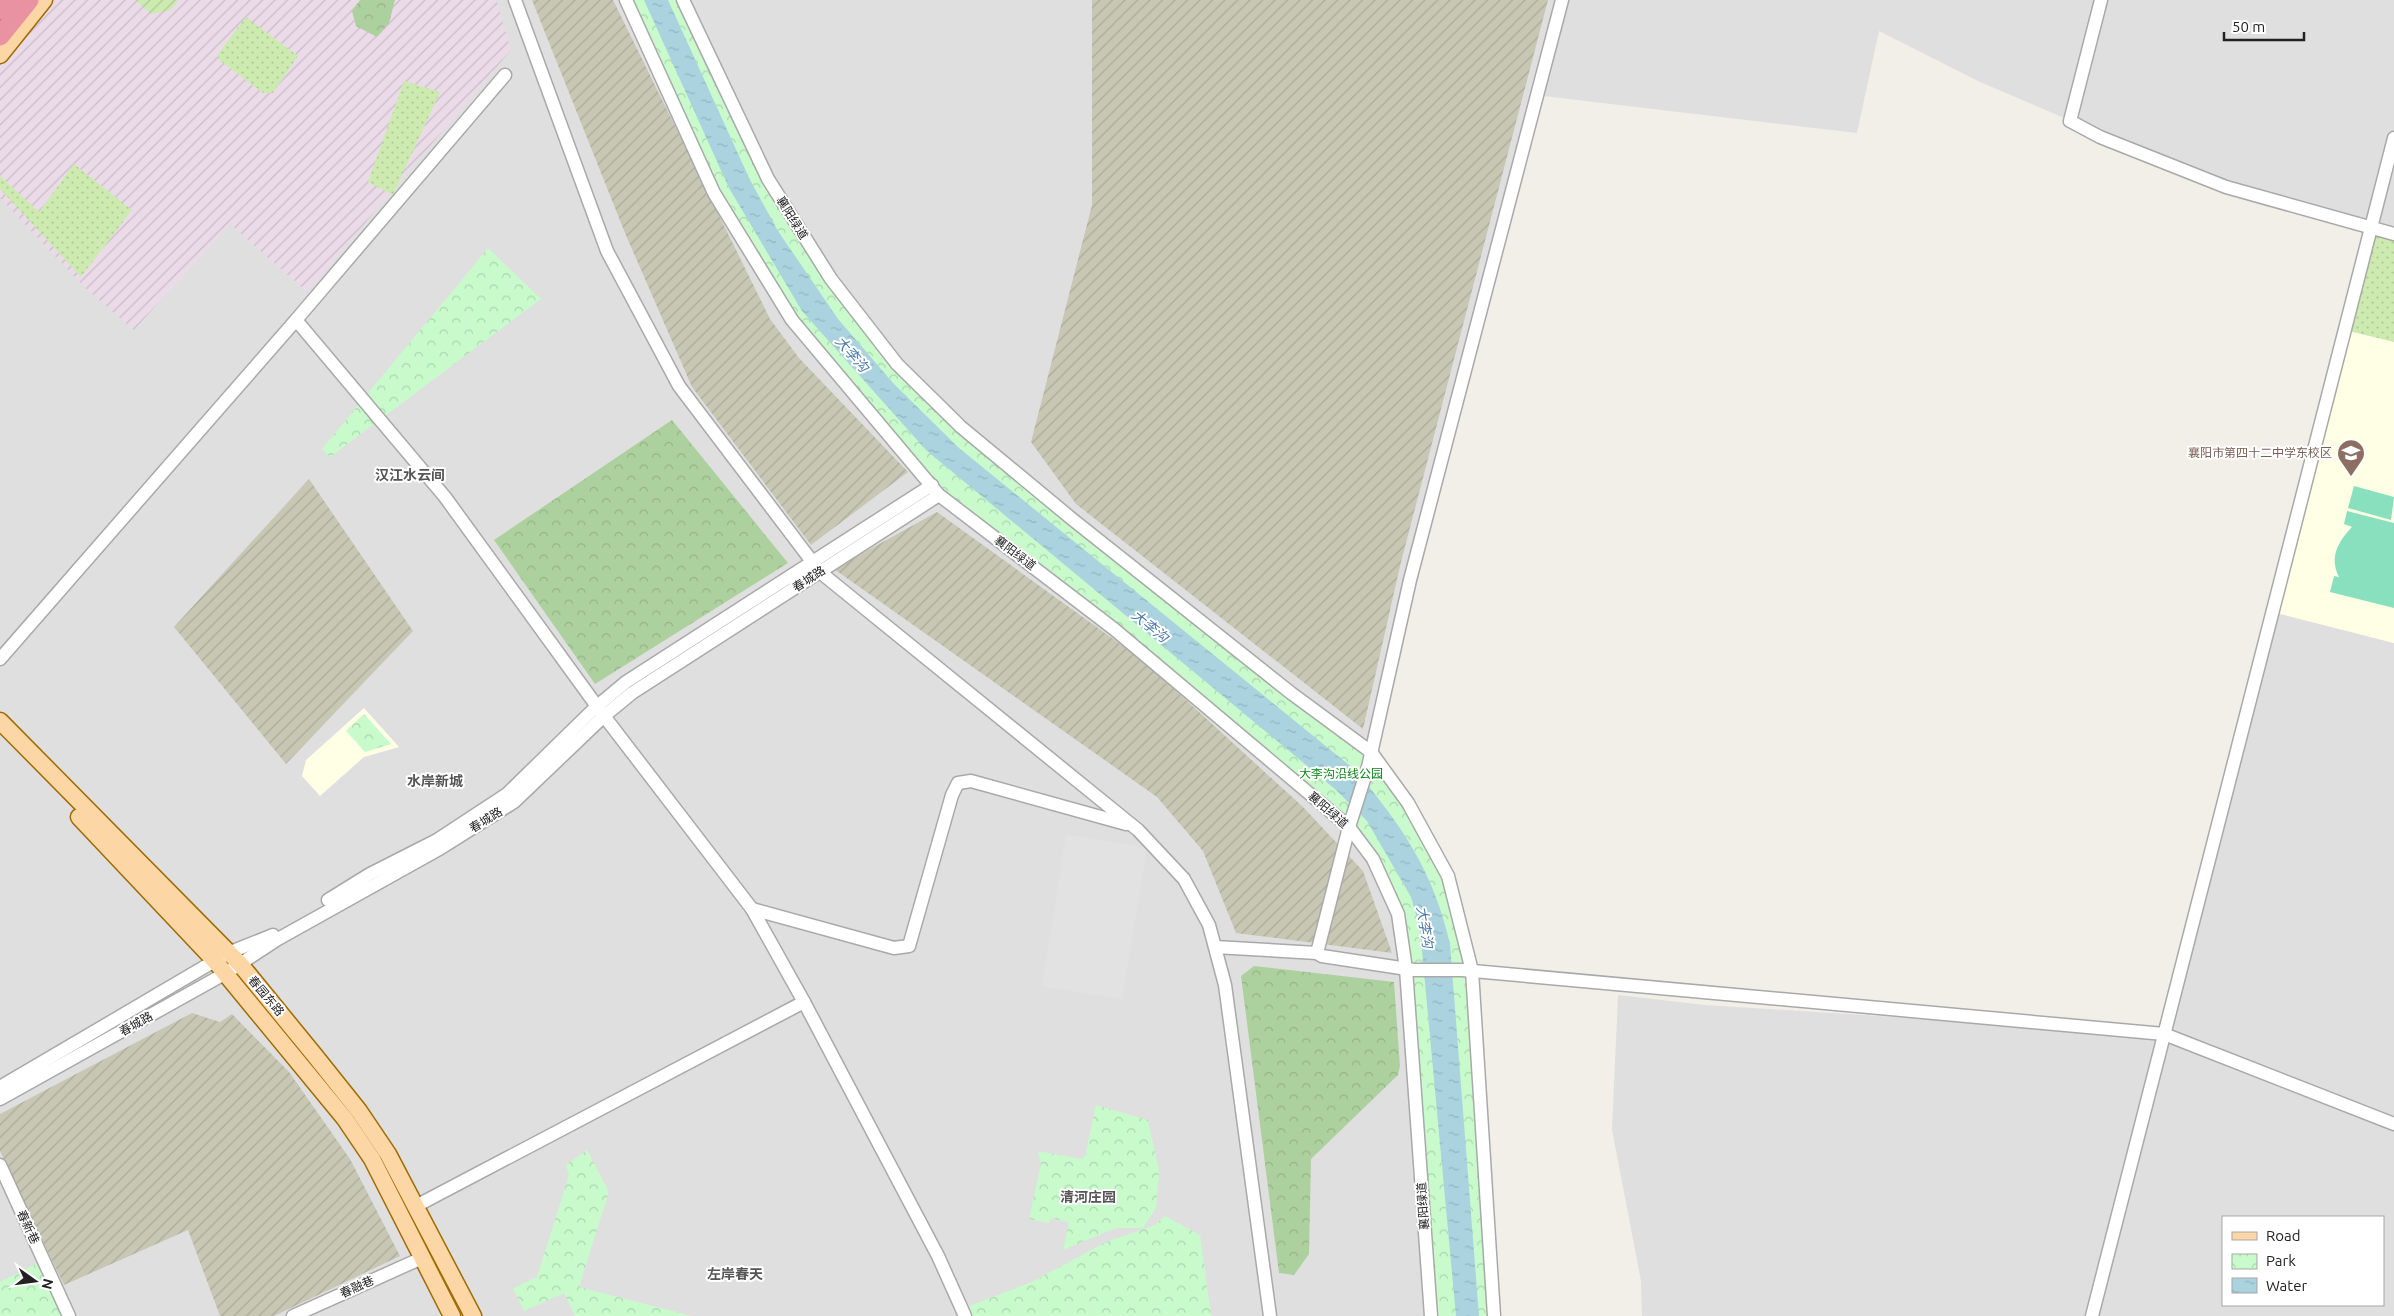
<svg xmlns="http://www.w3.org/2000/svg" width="2394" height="1316" font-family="Ubuntu,'Noto Sans SC',sans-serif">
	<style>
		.residential { fill: #e0dfdf; fill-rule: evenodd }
		.industrial { fill: url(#industrial-furrows) }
		.education { fill: #ffffe5 }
		.construction { fill: url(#construction-furrows) }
		.grass { fill: url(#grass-dots) }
		.forest { fill: url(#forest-crowns) }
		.park { fill: url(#park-crowns) }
		.garden { fill: url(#garden-furrows) }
		.pitch { fill: #88e0be }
		.parking { fill: #e2e2e2 }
		.water { fill: url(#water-ripples) }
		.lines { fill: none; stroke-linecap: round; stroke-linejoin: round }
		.minor-casing { stroke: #a9a9a9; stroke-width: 15 }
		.major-casing { stroke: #a06b00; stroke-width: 19 }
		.highway-casing { stroke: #dc2a67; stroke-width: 21 }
		.minor { stroke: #fff; stroke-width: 12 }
		.major { stroke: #fcd6a4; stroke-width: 16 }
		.highway { stroke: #e892a2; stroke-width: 19 }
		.labels { text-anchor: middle; stroke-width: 4; stroke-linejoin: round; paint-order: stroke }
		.street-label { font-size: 12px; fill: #222; stroke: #fff }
		.education-label { font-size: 12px; fill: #785e54; stroke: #fff; text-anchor: end }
		.park-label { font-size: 12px; fill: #0c8416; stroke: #fff }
		.water-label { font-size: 14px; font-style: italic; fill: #4a7aab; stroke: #fff }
		.neighbourhood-label { font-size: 14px; font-weight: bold; fill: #555; stroke: #fff }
	</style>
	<defs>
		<pattern id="industrial-furrows" width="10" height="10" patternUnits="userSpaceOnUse" patternTransform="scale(1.25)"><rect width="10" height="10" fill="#ebdbe8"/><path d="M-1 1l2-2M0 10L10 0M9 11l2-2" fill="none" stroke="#c9bcc7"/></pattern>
		<pattern id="construction-furrows" width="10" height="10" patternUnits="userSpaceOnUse" patternTransform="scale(1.25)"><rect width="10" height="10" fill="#c7c7b4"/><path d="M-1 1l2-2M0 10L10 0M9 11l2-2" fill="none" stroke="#abab9a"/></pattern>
		<pattern id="grass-dots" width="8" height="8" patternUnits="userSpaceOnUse" patternTransform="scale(1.25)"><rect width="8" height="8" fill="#cdebb0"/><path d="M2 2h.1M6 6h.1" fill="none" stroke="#b0c997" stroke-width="1.8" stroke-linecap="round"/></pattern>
		<pattern id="forest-crowns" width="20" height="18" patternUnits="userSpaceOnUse" patternTransform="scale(1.25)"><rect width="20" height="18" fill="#add19e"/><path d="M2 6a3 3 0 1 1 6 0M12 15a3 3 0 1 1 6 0" fill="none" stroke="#95b388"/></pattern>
		<pattern id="park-crowns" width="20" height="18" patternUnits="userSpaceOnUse" patternTransform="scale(1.25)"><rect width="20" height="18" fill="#c8facc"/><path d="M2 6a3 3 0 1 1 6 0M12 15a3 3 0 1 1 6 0" fill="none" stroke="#acd6af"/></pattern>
		<pattern id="garden-furrows" width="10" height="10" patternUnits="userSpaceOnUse" patternTransform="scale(1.25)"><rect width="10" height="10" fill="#cdebb0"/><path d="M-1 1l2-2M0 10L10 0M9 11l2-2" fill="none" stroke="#b0c997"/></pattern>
		<pattern id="water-ripples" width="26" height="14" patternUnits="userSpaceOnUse" patternTransform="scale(1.25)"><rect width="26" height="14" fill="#aad3df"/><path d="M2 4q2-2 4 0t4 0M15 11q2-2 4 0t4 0" fill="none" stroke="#92b5bf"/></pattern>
	</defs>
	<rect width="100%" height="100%" fill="#f2efe9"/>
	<!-- residential -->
	<g class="residential">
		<path d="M0,0h2394v234l-168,-47 -246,-105 -101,-51 -22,102 -322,-38 -186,732 49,87 34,402h-1432z"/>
		<path d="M2272,611l122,32v673h-752l-1,-35 -29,-151 6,-135 87,10 459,29zM2223,1217h160v88h-160z"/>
	</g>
	<!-- industrial -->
	<path class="industrial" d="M53,0h443l15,50 -204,242 -77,-68 -96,106 -49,-42 -85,-90v-131z"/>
	<!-- education -->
	<g class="education">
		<path d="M2345,330l49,12v301l-122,-31z"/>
		<path d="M364,708l35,39 -35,10 -44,39 -18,-20 4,-16z"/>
	</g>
	<!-- construction -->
	<g class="construction">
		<path d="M532,0h81l157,319 29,39 109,114 -97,73 -119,-158 -67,-154z"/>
		<path d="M1092,0h456l-147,562 -38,167 -287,-225 -45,-62 61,-237z"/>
		<path d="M309,479l104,152 -127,133 -112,-137z"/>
		<path d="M937,512l204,147 162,148 60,64 29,82 -156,-20 -33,-82 -46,-54 -323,-228z"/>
		<path d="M192,1013l28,9 12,-8 57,58 61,87 50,97 -126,60h-54l-32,-86 -124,55 -64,-134v-37z"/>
	</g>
	<!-- grass -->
	<g class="grass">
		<path d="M246,17l52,39 -25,37h-10l-45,-34v-5z"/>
		<path d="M404,81l36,11 -47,103 -25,-13z"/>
		<path d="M74,164l58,46 -51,67 -81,-88v-13l39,36z"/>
		<path d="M2371,229l23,5v108l-49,-12z"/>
	</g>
	<!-- forest -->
	<g class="forest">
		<path d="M360,0h35l-6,23 -12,14 -21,-11 -4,-15z"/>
		<path d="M672,420l116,143 -193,121 -101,-144z"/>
		<path d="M1254,966l140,16 6,84 -2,9 -87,84 -2,95 -15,21 -15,-2 -38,-297z"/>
	</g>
	<!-- park -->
	<g class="park">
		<path d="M627,0h56l85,179 63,100 130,148 410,325 77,124 24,95 22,345h-62l-34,-402 -49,-87 -401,-326 -156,-181 -78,-127z"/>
		<path d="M488,248l53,51 -211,158 -8,-8z"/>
		<path d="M364,714l27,30 -26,8 -19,-21z"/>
		<path d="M1096,1105l52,15 11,51 -3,37 -13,20h-27l-53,22 6,-28 -19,-4 -1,5 -20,-4 12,-55 -3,-13 44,8 3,-3z"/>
		<path d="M587,1150l22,42 -30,95 113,29h-117l-11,-23 -40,18 -11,-23 24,-11 32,-102 -3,-10z"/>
		<path d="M1165,1216l35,19 11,81h-246l-3,-7 72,-28 72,-39 49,-17z"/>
		<path d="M43,1260l26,56h-69v-34z"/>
	</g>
	<!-- garden -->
	<path class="garden" d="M135,0h43l-7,10 -20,4z"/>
	<!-- pitch -->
	<g class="pitch">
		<path d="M2354,486l40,11 -3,23 -43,-12z"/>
		<path d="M2347,511l47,12v85l-64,-16 4,-16 5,1c-10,-20 -1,-35 13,-50l-8,-3z"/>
	</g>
	<!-- parking -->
	<path class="parking" d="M1066,835l81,13 -25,151 -80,-13z"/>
	<!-- water -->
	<path class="water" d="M644,0h24l82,180 28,51 60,88 55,64 66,65 395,321c48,56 79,102 96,175l29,372h-23l-36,-387 -9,-32 -44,-76 -32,-32 -409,-339 -124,-139 -73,-123z"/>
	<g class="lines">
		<!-- minor casing -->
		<g class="minor-casing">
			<g id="minor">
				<path d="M515,0l92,251 72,135 141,186 318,258 46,49 25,46 16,60 45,331"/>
				<path d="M626,0l88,193 78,127 147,175 175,134 235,198 24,32 25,55 8,55 25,347"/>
				<path d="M683,0l85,179 63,100 66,85 64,63 111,92 219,174 80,59 37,51 40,73 24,95 22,345"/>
				<path d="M1562,0l-152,580 -42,187 -19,60 -32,126 5,3 92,14h48l702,64 230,90"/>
				<path d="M2101,0l-31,121 30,16 126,50 168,47"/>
				<path d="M296,320l209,-245"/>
				<path d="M0,659l296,-339 149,177 159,219 148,193 52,93 134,254 27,60"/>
				<path d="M328,900l42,-26 67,-34 70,-46 89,-87 30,-25 306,-197"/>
				<path d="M752,909l142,39 15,-2 43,-151 6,-12 13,-2 155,43"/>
				<path d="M1215,947l102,6"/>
				<path d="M0,1087l228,-134 45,-18"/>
				<path d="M0,1099l226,-126 52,-34 163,-91 73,-46 90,-86 28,-23 307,-198"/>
				<path d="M0,1165l69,151"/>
				<path d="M416,1206l388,-204"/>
				<path d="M293,1316l129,-58"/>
				<path d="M2092,1316l302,-1178"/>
			</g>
		</g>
		<!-- major casing -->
		<g class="major-casing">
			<g id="major">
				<path d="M0,55l44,-55"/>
				<path d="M0,721l240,243 76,93 43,54 29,43 85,162"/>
				<path d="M79,817l136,144 130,158 27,40 80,157"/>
			</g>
		</g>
		<!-- highway casing -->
		<g class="highway-casing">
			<g id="highway">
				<path d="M0,10l8,-10"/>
				<path d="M0,36l29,-36"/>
			</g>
		</g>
		<!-- minor -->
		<use href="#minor" class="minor"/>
		<!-- major -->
		<use href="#major" class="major"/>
		<!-- highway -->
		<use href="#highway" class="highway"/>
	</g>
	<!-- icons -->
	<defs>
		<g id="school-pin" transform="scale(1.4375)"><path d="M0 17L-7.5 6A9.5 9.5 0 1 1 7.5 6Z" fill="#8d6e63" stroke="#fff"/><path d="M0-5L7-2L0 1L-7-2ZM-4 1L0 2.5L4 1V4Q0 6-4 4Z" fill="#fff"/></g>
	</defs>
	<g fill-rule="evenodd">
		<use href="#school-pin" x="2351" y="453"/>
	</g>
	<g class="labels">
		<!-- street labels -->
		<g class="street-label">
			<text transform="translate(792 218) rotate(58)" y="4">襄阳绿道</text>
			<text transform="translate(1015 553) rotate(37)" y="4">襄阳绿道</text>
			<text transform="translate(809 579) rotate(-33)" y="4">春城路</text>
			<text transform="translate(1328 810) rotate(41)" y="4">襄阳绿道</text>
			<text transform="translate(486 820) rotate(-32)" y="4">春城路</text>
			<text transform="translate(266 996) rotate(50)" y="4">春园东路</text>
			<text transform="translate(136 1024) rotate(-29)" y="4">春城路</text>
			<text transform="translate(1423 1206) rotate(-94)" y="4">襄阳绿道</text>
			<text transform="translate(28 1227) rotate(65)" y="4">春新巷</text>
			<text transform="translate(357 1287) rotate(-24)" y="4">春融巷</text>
		</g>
		<!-- education labels -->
		<g class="education-label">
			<text x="2332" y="457">襄阳市第四十二中学东校区</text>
		</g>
		<!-- park labels -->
		<g class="park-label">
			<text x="1341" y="778">大李沟沿线公园</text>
		</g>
		<!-- water labels -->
		<g class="water-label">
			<text transform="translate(852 354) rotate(49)" y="5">大李沟</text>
			<text transform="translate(1150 626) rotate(39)" y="5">大李沟</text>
			<text transform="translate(1425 927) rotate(81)" y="5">大李沟</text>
		</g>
		<!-- neighbourhood labels -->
		<g class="neighbourhood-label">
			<text x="410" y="480">汉江水云间</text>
			<text x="435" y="786">水岸新城</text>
			<text x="1088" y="1202">清河庄园</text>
			<text x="735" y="1279">左岸春天</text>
		</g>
	</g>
	<!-- legend -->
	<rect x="2222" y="1216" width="162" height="90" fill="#ffffff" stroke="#a7a7a7"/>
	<rect x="2232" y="1232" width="25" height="8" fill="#fcd6a4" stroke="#a7a7a7"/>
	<text x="2266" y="1241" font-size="15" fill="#222222">Road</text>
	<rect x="2232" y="1254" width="25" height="15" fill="url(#park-crowns)" stroke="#a7a7a7"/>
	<text x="2266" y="1266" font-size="15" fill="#222222">Park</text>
	<rect x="2232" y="1278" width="25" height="15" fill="url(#water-ripples)" stroke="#a7a7a7"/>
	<text x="2266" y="1291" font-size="15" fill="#222222">Water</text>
	<!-- north arrow -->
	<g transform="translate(35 1281) rotate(104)" stroke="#ffffff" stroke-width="4" paint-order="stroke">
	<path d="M0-4L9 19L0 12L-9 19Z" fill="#222222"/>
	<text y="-8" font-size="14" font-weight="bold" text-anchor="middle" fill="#222222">N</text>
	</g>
	<!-- scale -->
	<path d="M2224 32v8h80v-8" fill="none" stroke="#222222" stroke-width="2.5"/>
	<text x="2232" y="32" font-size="15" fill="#222222" stroke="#ffffff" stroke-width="4" paint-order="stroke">50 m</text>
</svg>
